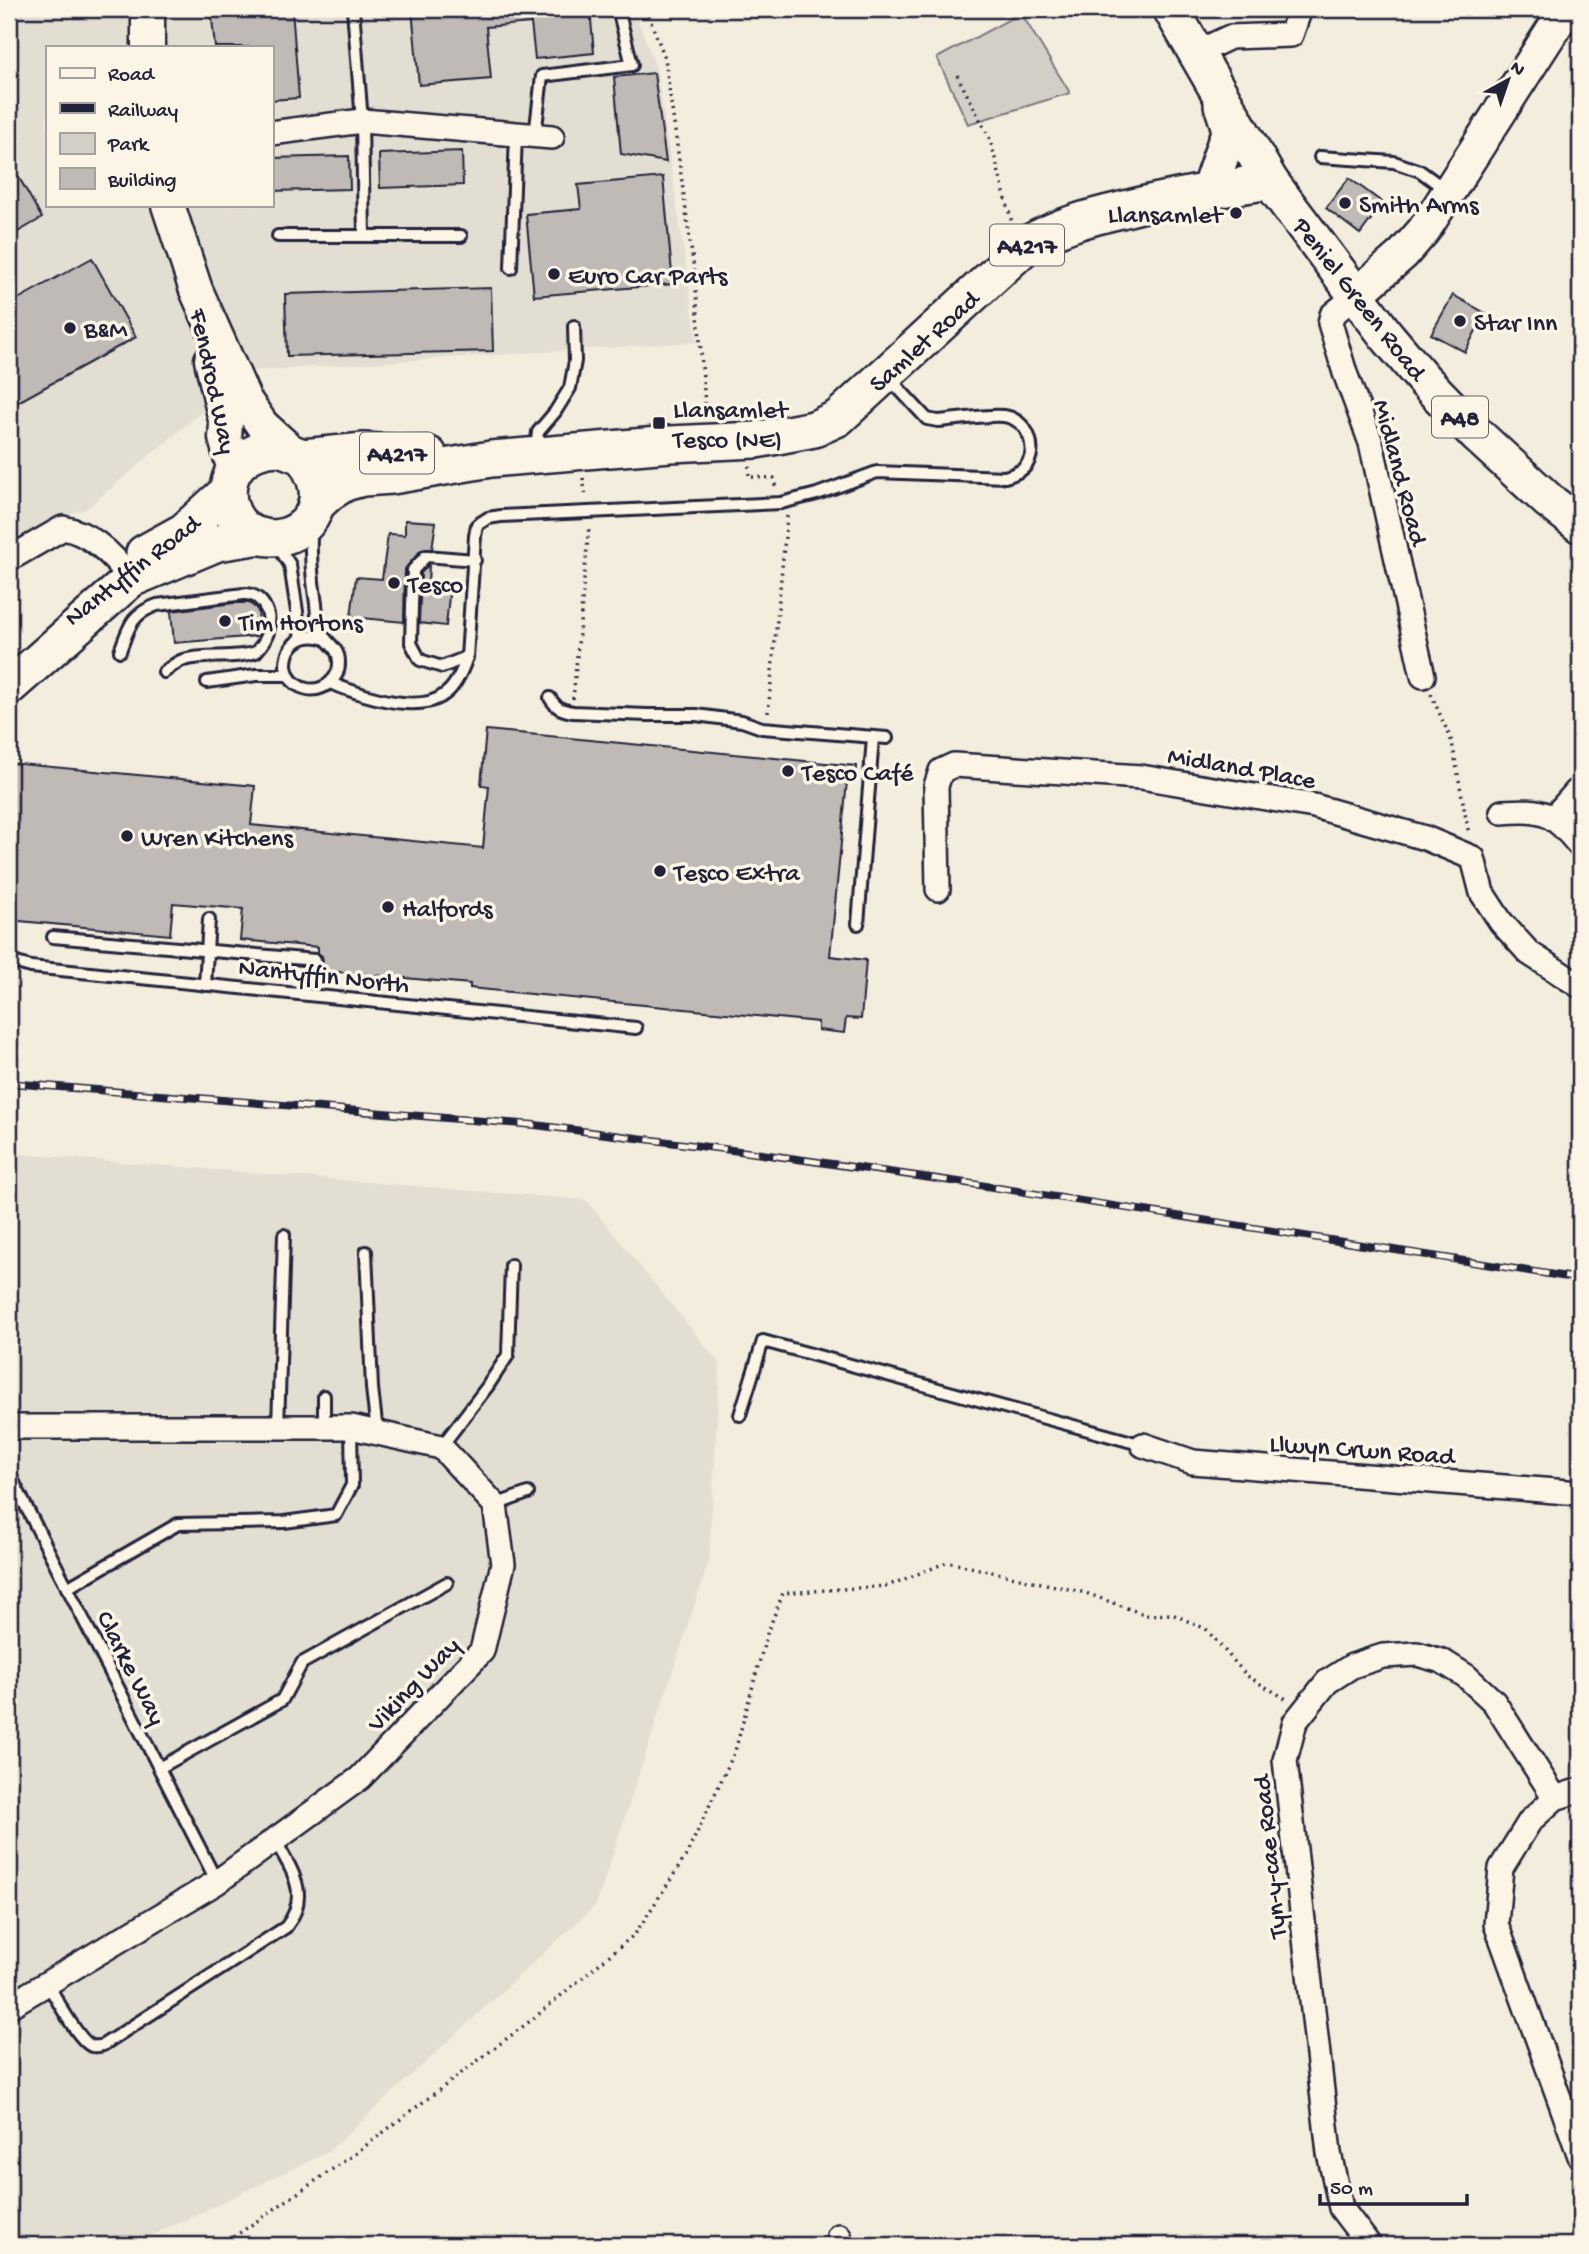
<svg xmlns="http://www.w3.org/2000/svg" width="1589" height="2254" font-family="'Gochi Hand',sans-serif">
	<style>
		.built { fill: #e3ded2; fill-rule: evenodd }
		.green { fill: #d4cfc6; stroke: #7b7880; stroke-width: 2 }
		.building { fill: #bfbab6; stroke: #22223b; stroke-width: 2 }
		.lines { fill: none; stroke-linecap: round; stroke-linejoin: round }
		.lane-casing { stroke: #22223b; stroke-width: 16 }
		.street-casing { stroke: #22223b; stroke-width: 28 }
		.secondary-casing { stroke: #22223b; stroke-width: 37 }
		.primary-casing { stroke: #22223b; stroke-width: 40 }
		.path { stroke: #22223b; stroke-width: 3.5; stroke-dasharray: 2 5; stroke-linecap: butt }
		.lane { stroke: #fcf5e5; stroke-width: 10 }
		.street { stroke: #fcf5e5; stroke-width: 23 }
		.secondary { stroke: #fcf5e5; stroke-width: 32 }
		.primary { stroke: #fcf5e5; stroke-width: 35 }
		.rail-casing { stroke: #22223b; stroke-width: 8 }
		.rail { stroke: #fcf5e5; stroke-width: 5; stroke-dasharray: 16; stroke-linecap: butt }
		.poi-dot { fill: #22223b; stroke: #fcf5e5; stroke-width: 2.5 }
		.labels { text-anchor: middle; stroke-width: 7; stroke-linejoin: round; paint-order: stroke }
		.shield { fill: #fcf5e5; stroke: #63616e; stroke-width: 2 }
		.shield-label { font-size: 24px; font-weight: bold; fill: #22223b }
		.poi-label { font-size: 26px; fill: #22223b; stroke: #fcf5e5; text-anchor: start }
		.street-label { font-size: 26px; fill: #22223b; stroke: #fcf5e5 }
	</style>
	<rect width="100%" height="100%" fill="#f3edde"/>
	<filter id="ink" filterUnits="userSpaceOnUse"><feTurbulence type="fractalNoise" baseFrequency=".0143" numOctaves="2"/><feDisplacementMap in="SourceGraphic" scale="14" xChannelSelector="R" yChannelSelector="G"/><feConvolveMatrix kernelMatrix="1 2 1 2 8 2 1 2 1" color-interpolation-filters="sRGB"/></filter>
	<g filter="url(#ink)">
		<!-- built -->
		<g class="built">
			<path d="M9,9h625l23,62 40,271 -447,29 -164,138 -30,9 -47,27zM47,47h224v158h-224z"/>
			<path d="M9,1153l577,47 134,164 -11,197 -113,344 -268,247 -196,93h-123z"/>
		</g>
		<!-- green -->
		<path class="green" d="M1021,13l49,80 -102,31 -31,-66z"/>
		<!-- building -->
		<g class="building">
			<path d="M211,9h81l7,89 -28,2v-53h-56z"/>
			<path d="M412,9h178l4,44 -59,6 -4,-36 -45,4 5,52 -72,6z"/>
			<path d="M654,73l12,89 -45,-8 -7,-77z"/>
			<path d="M462,151l1,34 -83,3 -1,-34z"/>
			<path d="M349,156l1,33 -79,2v-33z"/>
			<path d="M9,160l33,58 -33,19z"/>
			<path d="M663,177l10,107 -139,12 -8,-82 55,-5 -3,-24z"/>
			<path d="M1349,178l34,25 -23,31 -34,-26z"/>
			<path d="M92,258l44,79 -127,70v-103z"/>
			<path d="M491,288l2,63 -206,5 -2,-62z"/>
			<path d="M1453,295l32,18 -20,39 -34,-18z"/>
			<path d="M405,520l31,2 -4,27 -11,1 -16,19 -1,53 -53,-5 5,-40 26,2 6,-45 17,1z"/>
			<path d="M429,564l-1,21 22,1 -4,40 -27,-3 2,-50z"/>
			<path d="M234,603h15l7,5 2,3 2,20 -2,5 -84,7 -3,-32z"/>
			<path d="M486,730l370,36 -1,16 -8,-1 -17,175 36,4 -5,59 -15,-1 -2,15 -26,-3v-8l-348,-34v-4l-154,-14 7,-9 -1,-5 -4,-3v-6l-78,-7 3,-31 -70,-6 -3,32 -161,-15 1,-157 245,23 -4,39 232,23 6,-62 -8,-1z"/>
		</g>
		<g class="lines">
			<!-- lane casing -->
			<g class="lane-casing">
				<g id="lane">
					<path d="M353,9l9,112 2,115"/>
					<path d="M535,136l7,-60 90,-11 -14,-56"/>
					<path d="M1320,157l74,5 26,9 26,19"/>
					<path d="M278,236h183"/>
					<path d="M511,268l5,-134"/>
					<path d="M536,450l2,-18 17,-20 15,-24 5,-27 -1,-35"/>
					<path d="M311,529c-1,26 1,50 5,75 1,9 1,19 4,27 6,12 19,16 19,31 1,17 -16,30 -32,27 -36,-8 -23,-65 19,-50"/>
					<path d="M276,543l14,22 11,73"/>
					<path d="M120,651c9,-24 11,-37 37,-46l87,-11c21,-1 30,26 22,44 -2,5 -6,9 -10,14 -23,8 -49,1 -73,8 -7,2 -13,8 -19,12"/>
					<path d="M467,657l-25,10 -22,-7 -9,-17 2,-73 13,-14 49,4"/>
					<path d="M207,682l49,-7h33"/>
					<path d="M330,683c28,11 89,33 115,11 11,-8 18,-25 22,-37l8,-121 2,-11 11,-7 13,-2 280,-13 36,-9 60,-22 128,5c7,-2 15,-5 20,-10 15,-18 2,-48 -21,-51 -16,-2 -49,4 -66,5l-11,-2 -38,-41"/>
					<path d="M550,698c6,10 11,12 23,14l74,3h49l46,6 20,7 125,10"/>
					<path d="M858,924l15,-186"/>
					<path d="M53,937l262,23"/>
					<path d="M9,961l22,6 605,61"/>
					<path d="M205,985l4,-66"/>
					<path d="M366,1252l6,136 5,44"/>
					<path d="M324,1396v31"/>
					<path d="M740,1415l23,-74 380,104"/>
					<path d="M278,1428l6,-193"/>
					<path d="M441,1447l46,-60 21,-32 3,-90"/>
					<path d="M9,1473l208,409"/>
					<path d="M495,1505l33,-12"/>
					<path d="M67,1588l111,-64 106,-2 52,-7 16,-30 -1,-58"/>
					<path d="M159,1768l123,-68 20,-37 145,-80"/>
					<path d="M47,1983c8,13 32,59 45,63 5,1 7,0 11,-1l183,-118c25,-32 6,-56 -11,-87"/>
				</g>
			</g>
			<!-- street casing -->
			<g class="street-casing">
				<g id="street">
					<path d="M1196,53l34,-16 61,-2 9,-26"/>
					<path d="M271,133l91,-12 190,16"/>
					<path d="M1356,295l-24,20 -2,8 15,50 26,70 52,233"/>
					<path d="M9,559l54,-31c28,5 52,29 68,51"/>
					<path d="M1502,812c43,-3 50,0 78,34"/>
					<path d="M1553,818l23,-26"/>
					<path d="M938,889l-2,-103 5,-15 13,-6 187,12 173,29 111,32 48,20 9,35 19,29 28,31 51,33"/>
					<path d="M9,1427h342l90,20 54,58 8,59 -21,87 -122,127 -143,104 -208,124"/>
					<path d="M1143,1445l50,17 387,31"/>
					<path d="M1580,1790l-25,8 -25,23 -29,47 -5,56 84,232"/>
					<path d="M839,2236l3,9"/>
					<path d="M1369,2245l-28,-37 -12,-55 -44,-393 10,-38 32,-40 25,-16 31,-10 34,-2 25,7 24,15 28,26 61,96"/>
				</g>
			</g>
			<!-- secondary casing -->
			<g class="secondary-casing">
				<g id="secondary">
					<path d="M148,47v-38"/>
					<path d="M168,205l28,85 49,110 17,25 31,28"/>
					<path d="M1356,295l47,-41 21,-24 142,-221"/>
					<path d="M211,360l15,64 -1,14 9,33"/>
				</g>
			</g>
			<!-- primary casing -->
			<g class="primary-casing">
				<g id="primary">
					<path d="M1171,9l99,172 116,154 38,45 54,56 71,65 31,24"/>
					<path d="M1209,191l21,-62 -8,-24"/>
					<path d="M280,448l23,9c12,18 21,38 8,60 -6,10 -18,18 -30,20 -62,11 -78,-88 -1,-89z"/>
					<path d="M303,457l61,-6 65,4"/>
					<path d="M316,505l13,-12 16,-10 18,-5 29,-2 99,-17 179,-15 86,-4 58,-11 24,-11 191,-175c30,-17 58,-25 92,-33 49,-13 99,-21 149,-29"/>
					<path d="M144,553l40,-22 44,-40"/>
					<path d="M9,687l122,-108 86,-36 44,-7"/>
				</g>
			</g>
			<!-- path -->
			<g class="path">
				<path d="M646,9l19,49 30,219 11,140"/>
				<path d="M957,75l33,64 22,84"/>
				<path d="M749,466v11l25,1 2,11"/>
				<path d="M583,478l3,19"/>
				<path d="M1431,694l21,48 17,93"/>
				<path d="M573,699l16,-173"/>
				<path d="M768,713l19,-197"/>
				<path d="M222,2245l134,-92 178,-135 101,-84 51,-78 49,-105 32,-117 16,-41 104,-7 61,-24 138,31 60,22 26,-1 34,15 41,47 41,24"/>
			</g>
			<!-- lane -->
			<use href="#lane" class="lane"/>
			<!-- street -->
			<use href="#street" class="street"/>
			<!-- secondary -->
			<use href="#secondary" class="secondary"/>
			<!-- primary -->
			<use href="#primary" class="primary"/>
			<!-- rail casing -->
			<g class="rail-casing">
				<path id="rail" d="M9,1083l526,42 220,28 218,31 607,95"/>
			</g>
			<!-- rail -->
			<use href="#rail" class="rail"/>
		</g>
	</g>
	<!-- markers -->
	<g class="poi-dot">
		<circle cx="1345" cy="203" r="7"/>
		<circle cx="1236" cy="213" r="7"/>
		<circle cx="554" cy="274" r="7"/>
		<circle cx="1460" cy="321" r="7"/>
		<circle cx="70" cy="328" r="7"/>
		<rect x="652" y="416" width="14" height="14" rx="3.5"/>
		<circle cx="394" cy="583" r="7"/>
		<circle cx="225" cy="621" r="7"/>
		<circle cx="788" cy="771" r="7"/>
		<circle cx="127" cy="836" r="7"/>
		<circle cx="660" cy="871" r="7"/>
		<circle cx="388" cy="907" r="7"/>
	</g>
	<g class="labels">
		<!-- shield labels -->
		<g class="shield">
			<rect x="990" y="224.5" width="74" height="41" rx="5"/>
			<rect x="1432" y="396.5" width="56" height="41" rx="5"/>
			<rect x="360" y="432.5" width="74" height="41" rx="5"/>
		</g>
		<g class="shield-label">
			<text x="1027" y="253">A4217</text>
			<text x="1460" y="425">A48</text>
			<text x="397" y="461">A4217</text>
		</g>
		<!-- poi labels -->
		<g class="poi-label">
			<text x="1359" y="212">Smith Arms</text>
			<text x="1222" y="222" text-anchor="end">Llansamlet</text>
			<text x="568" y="283">Euro Car Parts</text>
			<text x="1474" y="330">Star Inn</text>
			<text x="84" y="337">B&amp;M</text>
			<text x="673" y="417">Llansamlet<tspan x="673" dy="30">Tesco (NE)</tspan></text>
			<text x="408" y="592">Tesco</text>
			<text x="239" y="630">Tim Hortons</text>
			<text x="802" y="780">Tesco Café</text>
			<text x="141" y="845">Wren Kitchens</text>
			<text x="674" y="880">Tesco Extra</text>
			<text x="402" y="916">Halfords</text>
		</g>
		<!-- street labels -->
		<g class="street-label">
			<text transform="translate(1361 298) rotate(52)" y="9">Peniel Green Road</text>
			<text transform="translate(923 340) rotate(-42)" y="9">Samlet Road</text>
			<text transform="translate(215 381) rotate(78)" y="9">Fendrod Way</text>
			<text transform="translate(1402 472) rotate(75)" y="9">Midland Road</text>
			<text transform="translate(131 569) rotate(-38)" y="9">Nantyffin Road</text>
			<text transform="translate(1242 766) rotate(10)" y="9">Midland Place</text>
			<text transform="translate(324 974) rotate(6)" y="9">Nantyffin North</text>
			<text transform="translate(1362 1448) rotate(4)" y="9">Llwyn Crwn Road</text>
			<text transform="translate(133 1667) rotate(63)" y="9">Clarke Way</text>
			<text transform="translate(412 1683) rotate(-46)" y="9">Viking Way</text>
			<text transform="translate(1268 1857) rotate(-96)" y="9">Tyn-y-cae Road</text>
		</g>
	</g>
	<!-- margin -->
	<rect width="1589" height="2254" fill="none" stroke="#fcf5e5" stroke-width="35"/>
	<rect x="18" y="18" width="1554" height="2219" fill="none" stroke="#22223b" stroke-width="2.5" filter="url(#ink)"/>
	<!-- legend -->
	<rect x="46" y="46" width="228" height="161" fill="#fcf5e5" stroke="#a5a1a1" stroke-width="2"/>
	<rect x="60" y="68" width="35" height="10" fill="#fcf5e5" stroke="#a5a1a1" stroke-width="2"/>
	<text x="108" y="80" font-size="21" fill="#22223b">Road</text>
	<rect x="60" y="103" width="35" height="10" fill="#22223b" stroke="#a5a1a1" stroke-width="2"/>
	<text x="108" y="116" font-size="21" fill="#22223b">Railway</text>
	<rect x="60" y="133" width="35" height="21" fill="#d4cfc6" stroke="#a5a1a1" stroke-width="2"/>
	<text x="108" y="150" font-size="21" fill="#22223b">Park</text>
	<rect x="60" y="168" width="35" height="21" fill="#bfbab6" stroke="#a5a1a1" stroke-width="2"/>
	<text x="108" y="186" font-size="21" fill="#22223b">Building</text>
	<!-- north arrow -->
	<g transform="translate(1508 80) rotate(40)" stroke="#fcf5e5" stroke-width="5" paint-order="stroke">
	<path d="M0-5L12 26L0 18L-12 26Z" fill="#22223b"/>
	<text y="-10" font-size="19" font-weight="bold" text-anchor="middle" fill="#22223b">N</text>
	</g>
	<!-- scale -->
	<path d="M1320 2194v10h147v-10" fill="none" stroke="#22223b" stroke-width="3.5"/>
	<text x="1330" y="2194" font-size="21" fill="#22223b" stroke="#fcf5e5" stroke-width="5" paint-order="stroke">50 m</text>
</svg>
